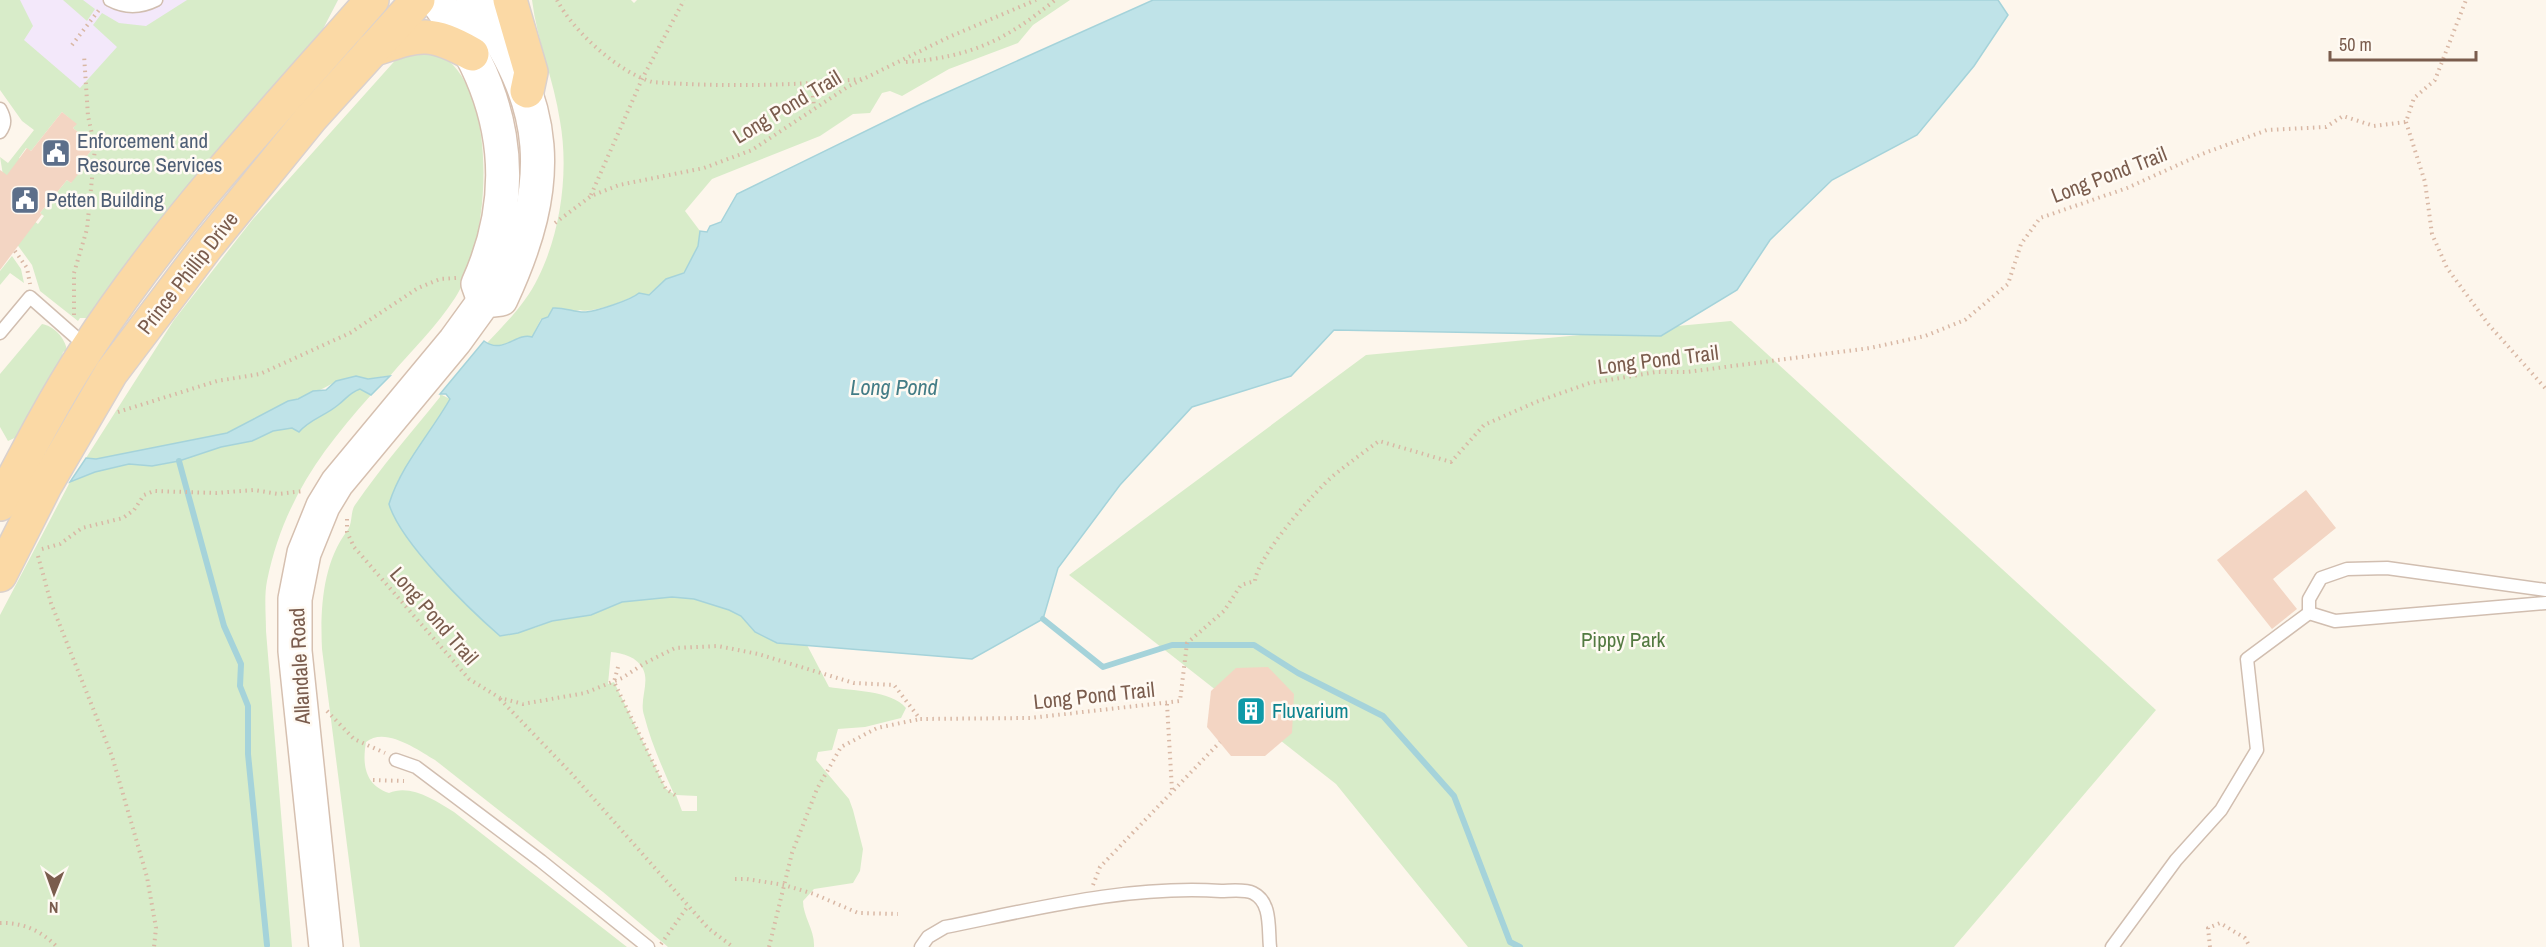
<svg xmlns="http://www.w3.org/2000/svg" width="2546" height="947" font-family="'Archivo Narrow',sans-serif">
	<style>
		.education { fill: #f3e8fa }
		.green { fill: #d8ecc9; fill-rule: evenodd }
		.water { fill: #bfe3e8; stroke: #a5d3da; stroke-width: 1.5 }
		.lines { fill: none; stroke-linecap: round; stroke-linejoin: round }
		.stream { stroke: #a5d3da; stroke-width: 6 }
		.building { fill: #f3d5c3 }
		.service-casing { stroke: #d1beb0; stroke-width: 15 }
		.secondary-casing { stroke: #d6c0b0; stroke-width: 36 }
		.primary-casing { stroke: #dad1cd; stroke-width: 36 }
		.path { stroke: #d9b8a5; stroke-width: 4; stroke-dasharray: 1.5 4.5; stroke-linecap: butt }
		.service { stroke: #fff; stroke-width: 12 }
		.secondary { stroke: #fff; stroke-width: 33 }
		.primary { stroke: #fbd9a5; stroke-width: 33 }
		.labels { text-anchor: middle; stroke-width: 5; stroke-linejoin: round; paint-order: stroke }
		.street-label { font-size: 21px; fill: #7a5c4d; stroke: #fffaf3 }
		.service-label { font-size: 21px; fill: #4e5e75; stroke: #fffaf3; text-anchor: start }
		.park-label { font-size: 21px; fill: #537a41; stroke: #fffaf3 }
		.culture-label { font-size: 21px; fill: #0d838f; stroke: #fffaf3; text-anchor: start }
		.water-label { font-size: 22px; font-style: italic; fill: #437c86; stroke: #fffaf3 }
	</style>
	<rect width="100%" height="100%" fill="#fdf6ec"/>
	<!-- education -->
	<path class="education" d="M2,0h336l-15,29 -146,170 -169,-137z"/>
	<!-- green -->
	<g class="green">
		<path d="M0,0h20l13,26 -9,14 56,48 37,-41 -24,-22 9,-12 17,10 27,3 41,-26h151l-15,29 -146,170 -89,119h-8l-2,3 -38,-30 -8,-26 -16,-22 18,-22 4,3 6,-8 -4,-3 27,-33 4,3 6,-15 18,-22 -22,-18 3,-4 -14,-12 -31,39 -5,-3 -7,10 3,3 -22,27 3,-13 -3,-18 8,6 26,-33 -12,-9 -22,-31z"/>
		<path d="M63,0h20l12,9 -8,12z"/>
		<path d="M532,0h99l3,3 3,-3h433l-37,25 -15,18 -69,26 -47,27 -12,-5 -8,2 -12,20 -17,1 -33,22 -108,43 -27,32 15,20 -2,15 -14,27 -18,6 -18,16 -9,-2c-9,7 -49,21 -59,17l-39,9 -9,18c-15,-4 -28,15 -45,6 19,-20 39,-40 51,-65 23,-46 31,-107 22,-157 -6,-41 -23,-80 -28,-121z"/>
		<path d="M422,48c6,2 16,4 21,8 58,41 46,189 12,242 -18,28 -44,53 -65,78 -8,0 -16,3 -24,3 -10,1 -20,-3 -31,3 -14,8 -31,16 -47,19l-61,32 -131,26 -10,-1 88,-138 79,-101 147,-164z"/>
		<path d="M12,256l9,13 3,14 -14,-10 -10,12v-14z"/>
		<path d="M1731,321l425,389 -202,237h-486l-132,-163 -267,-209 297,-220z"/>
		<path d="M42,324c12,2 23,14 25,26l-4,2 -2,8 -42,76 -11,5 -8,-14v-53z"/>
		<path d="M360,389l11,6c-51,57 -88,108 -104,186 -3,15 -1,34 -1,50l26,316h-292v-332l70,-133 25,-10 34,-8 23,2 27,-5 42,-14 31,-6 21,-10 19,-3 7,4c11,-13 26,-16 39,-27 8,-7 11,-12 22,-16z"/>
		<path d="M440,394l10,5 -18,31 -34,50 46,102 47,46h43l18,-7 39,-6 31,-13 50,-5 22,2 35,11 12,6 14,16 52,13 22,42c23,4 62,3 77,21l-5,10 -36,9 -27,2 -6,21 -14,2 -2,8 33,39 4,11 10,39 -3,22 -7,12 -39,6 -11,12c0,16 12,29 11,46h-146l-65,-55 -168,-132c-17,-10 -50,-34 -69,-18 -4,23 -1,43 23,51 22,-9 45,7 65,19l173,135h-267l-38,-298c-2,-41 1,-86 25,-118 6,-7 3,-19 8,-26 26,-38 56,-72 85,-108zM611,652c12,1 26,5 32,17 7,14 -4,31 1,46 7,28 19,54 30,79l-8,-5 -52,-107 -6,2zM676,795l21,1v15h-15z"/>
	</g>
	<!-- water -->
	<g class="water">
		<path d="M1153,0h845l10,15 -34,51 -57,69 -85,45 -62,60 -33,50 -76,46 -327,-6 -43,46 -99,31 -72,78 -62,83 -15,51 -71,40 -195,-16 -22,-11 -14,-16 -12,-6 -35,-11 -22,-2 -50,5 -31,13 -39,6 -34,12 -18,3c-31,-27 -100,-94 -111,-132 12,-39 41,-70 61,-105l-4,-5h-6l44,-53c19,14 32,-9 48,-4l10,-18 6,-2 5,-9c11,-1 23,5 33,4 11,-1 45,-12 53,-19l10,2 17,-16 18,-6 14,-27 2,-15 7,1 3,-6 11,-4 16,-28 184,-90z"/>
		<path d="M356,376l12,3 22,-3 -19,19 -11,-6c-11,4 -14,10 -22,16 -13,11 -28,14 -39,27l-7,-4 -19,3 -21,10 -31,6 -42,14 -27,5 -23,-2 -34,8 -25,10 16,-24 10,1 131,-26 61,-32 10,-2 15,-8 13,-1 10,-9z"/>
	</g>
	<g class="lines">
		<!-- stream -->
		<g class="stream">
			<path d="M179,461l45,165 17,38 -1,22 8,20v48l19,191"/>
			<path d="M1043,619l60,48 69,-22h82l44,28 85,43 71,80 56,146 10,5"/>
		</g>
	</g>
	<!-- building -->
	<g class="building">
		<path d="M62,112l15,12 -4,4 22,18 -18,22 4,3 -10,12 -4,-3 -27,33 2,1 -42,56v-100l7,5 20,-27 4,3z"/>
		<path d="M2306,490l30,38 -63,51 24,30 -25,20 -55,-69z"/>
		<path d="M1268,667l26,27 -2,39 -27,23h-34l-24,-29 4,-36 25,-23z"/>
	</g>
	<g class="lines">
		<!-- service casing -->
		<g class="service-casing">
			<g id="service">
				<path d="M110,0c15,8 30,8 46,0"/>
				<path d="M0,109c5,9 6,15 0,23"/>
				<path d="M0,333l30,-36 58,51"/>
				<path d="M2546,590l-159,-22 -40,1 -26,9 -12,21v14l26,8 211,-18"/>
				<path d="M396,760l20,7 125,94 107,86"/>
				<path d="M921,947l7,-10 17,-10c90,-18 183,-42 276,-36 9,0 24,-2 32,2 19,9 15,36 17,54"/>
				<path d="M2112,947l64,-87 45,-50 36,-60 -10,-91 62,-46"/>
			</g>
		</g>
		<!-- secondary casing -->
		<g class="secondary-casing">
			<g id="secondary">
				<path d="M436,0c67,86 88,182 42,284l6,17"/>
				<path d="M326,947l-31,-296v-52l9,-46 19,-47 14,-23 118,-142 29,-40 17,-2c54,-116 51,-195 -28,-299"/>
			</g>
		</g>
		<!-- primary casing -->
		<g class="primary-casing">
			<g id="primary">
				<path d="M510,0l21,72 -4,19"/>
				<path d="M372,50c46,-15 56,-21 100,4"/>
				<path d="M0,504c27,-52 55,-106 87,-155 82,-126 186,-236 285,-349"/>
				<path d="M0,575l45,-89 66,-113 96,-127 104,-128 107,-118"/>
			</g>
		</g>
		<!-- path -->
		<g class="path">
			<path d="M557,0c16,31 61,72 95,82 70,5 139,4 209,-3"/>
			<path d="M72,45l27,-35"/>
			<path d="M906,62c64,-5 99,-21 149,-62"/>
			<path d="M812,84l2,24"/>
			<path d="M2406,122l19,60 7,52 15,34 42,57 57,64"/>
			<path d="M591,195l51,-116 42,-79"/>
			<path d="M555,223l36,-27 28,-11 85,-17 48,-18 97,-64 100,-49 87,-37"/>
			<path d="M15,251l12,17 3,16"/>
			<path d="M74,315v-42l13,-44 8,-81 -7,-32 -4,-61"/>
			<path d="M118,412l99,-31 43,-7 90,-41 68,-45 22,-9 16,-1"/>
			<path d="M347,519v13l7,15 115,132 31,19 23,6 62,-11 37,-15 23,-15 30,-15 43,-2 40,8 96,29 40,2 26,34 110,-1 150,-17 7,-58 37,-32 17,-26 14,-4c2,-24 59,-89 79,-106 15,-12 30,-23 45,-34l72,21 33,-37 52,-23 54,-19 66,-11h31l183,-24 55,-12 40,-16 43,-36 13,-40 19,-26 87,-30 75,-34 65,-24 59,-3 17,-11 31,10 32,-4 8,-24 21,-18 31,-80"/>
			<path d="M42,549l18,-5 22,-16 41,-10 11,-8 10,-15 10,-4 62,2 38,-3 24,4 26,-3"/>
			<path d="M38,556l13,47 61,153 35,121 9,51 -2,19"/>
			<path d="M618,667l-4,15 52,107 9,6"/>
			<path d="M500,699l71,74 137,155 25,19"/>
			<path d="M1167,704l5,86"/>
			<path d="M327,711l27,28 31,14"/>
			<path d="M373,780l31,1"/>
			<path d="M735,879h12l37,6 30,9 44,19 40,1"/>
			<path d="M1093,885l7,-18 120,-125"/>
			<path d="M0,923c22,-1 42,8 57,24"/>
			<path d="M661,944l27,-38"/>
			<path d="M769,947l23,-94 25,-64 24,-42 36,-19 43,-9"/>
			<path d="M2210,947l-2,-19 12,-5 25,15 5,9"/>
		</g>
		<!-- service -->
		<use href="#service" class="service"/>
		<!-- secondary -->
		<use href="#secondary" class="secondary"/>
		<!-- primary -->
		<use href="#primary" class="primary"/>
	</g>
	<!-- icons -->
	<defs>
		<g id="civic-square" transform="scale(1.5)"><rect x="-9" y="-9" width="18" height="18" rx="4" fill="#5c6f8a" stroke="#fffaf3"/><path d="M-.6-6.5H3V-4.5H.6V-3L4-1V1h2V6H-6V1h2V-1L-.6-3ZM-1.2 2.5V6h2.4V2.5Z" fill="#fff"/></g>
		<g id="building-square" transform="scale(1.5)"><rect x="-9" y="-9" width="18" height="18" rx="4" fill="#0f9aa8" stroke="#fffaf3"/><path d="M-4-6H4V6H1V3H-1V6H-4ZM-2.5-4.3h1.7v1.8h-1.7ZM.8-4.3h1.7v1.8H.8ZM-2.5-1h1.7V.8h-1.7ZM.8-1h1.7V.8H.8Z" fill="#fff"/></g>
	</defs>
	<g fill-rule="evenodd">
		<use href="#civic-square" x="56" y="153"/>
		<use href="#civic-square" x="25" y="200"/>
		<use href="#building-square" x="1251" y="711"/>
	</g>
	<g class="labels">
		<!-- street labels -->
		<g class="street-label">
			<text transform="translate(787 107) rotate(-31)" y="7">Long Pond Trail</text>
			<text transform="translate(2109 175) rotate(-21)" y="7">Long Pond Trail</text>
			<text transform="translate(188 273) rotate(-52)" y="7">Prince Phillip Drive</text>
			<text transform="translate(1658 360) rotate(-7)" y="7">Long Pond Trail</text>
			<text transform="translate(434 616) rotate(49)" y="7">Long Pond Trail</text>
			<text transform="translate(300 666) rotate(-93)" y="7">Allandale Road</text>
			<text transform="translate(1094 696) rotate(-6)" y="7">Long Pond Trail</text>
		</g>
		<!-- service labels -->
		<g class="service-label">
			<text x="77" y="148">Enforcement and<tspan x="77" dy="24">Resource Services</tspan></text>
			<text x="46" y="207">Petten Building</text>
		</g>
		<!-- park labels -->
		<g class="park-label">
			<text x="1623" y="647">Pippy Park</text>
		</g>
		<!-- culture labels -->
		<g class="culture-label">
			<text x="1272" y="718">Fluvarium</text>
		</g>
		<!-- water labels -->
		<g class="water-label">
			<text x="894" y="395">Long Pond</text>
		</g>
	</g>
	<!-- north arrow -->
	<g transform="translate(54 893) rotate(181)" stroke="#fffaf3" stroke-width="4.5" paint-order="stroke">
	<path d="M0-4.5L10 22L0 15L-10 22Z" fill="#7a5c4d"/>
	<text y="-9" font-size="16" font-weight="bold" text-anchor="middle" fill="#7a5c4d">N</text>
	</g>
	<!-- scale -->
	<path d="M2330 51v9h146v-9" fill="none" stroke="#7a5c4d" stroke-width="3"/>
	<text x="2339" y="51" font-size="18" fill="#7a5c4d" stroke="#fffaf3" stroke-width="4.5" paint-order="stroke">50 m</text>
</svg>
